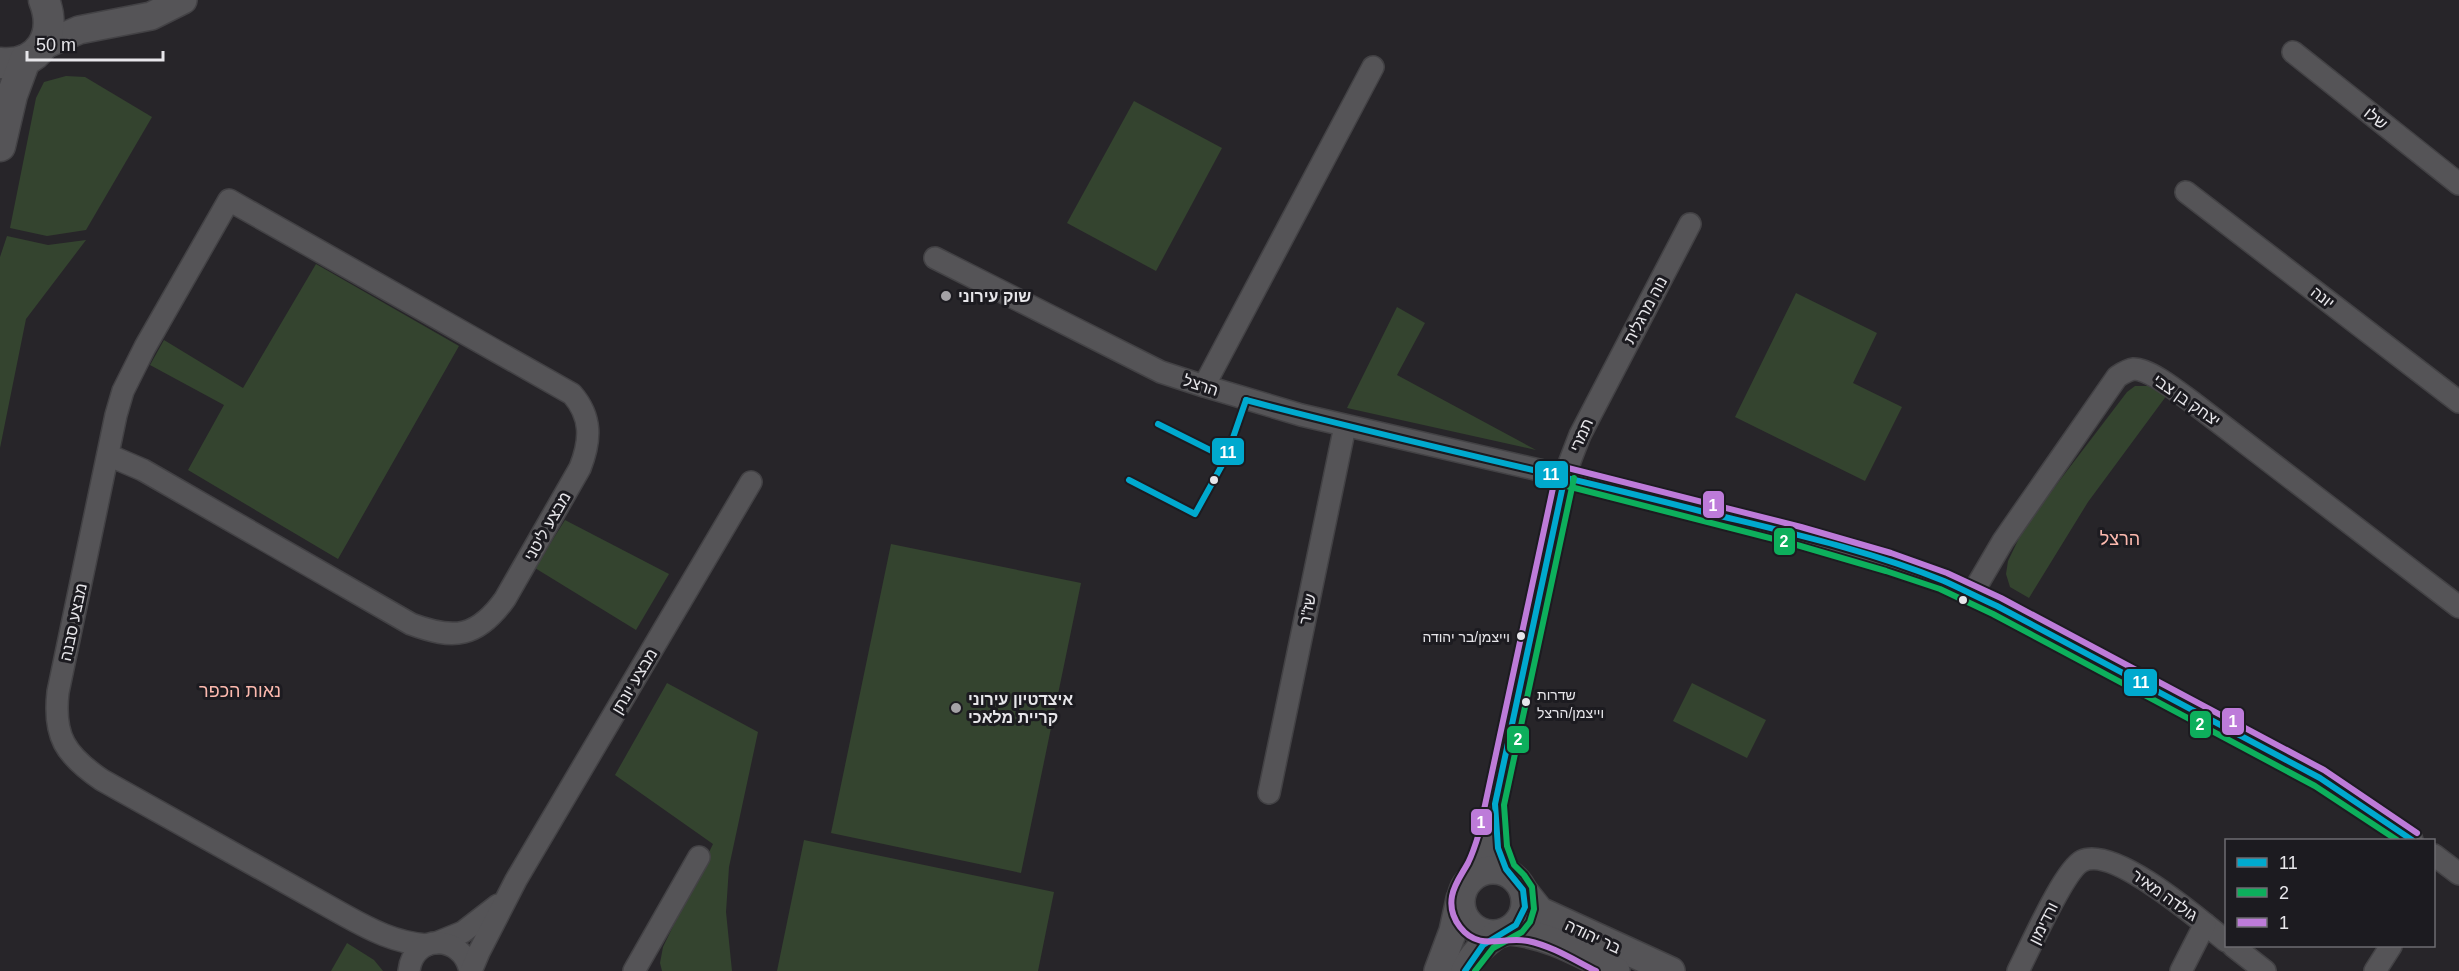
<svg xmlns="http://www.w3.org/2000/svg" width="2459" height="971" font-family="Helvetica,Heebo,sans-serif">
	<style>
		.green { fill: #34442f }
		.lines { fill: none; stroke-linecap: round; stroke-linejoin: round }
		.minor-casing { stroke: #434245; stroke-width: 24 }
		.tertiary-casing { stroke: #434245; stroke-width: 30 }
		.secondary-casing { stroke: #434245; stroke-width: 33 }
		.minor { stroke: #555457; stroke-width: 21 }
		.tertiary { stroke: #555457; stroke-width: 27 }
		.secondary { stroke: #555457; stroke-width: 30 }
		.bus-1-casing { stroke: #1c1b20; stroke-width: 10 }
		.bus-2-casing { stroke: #1c1b20; stroke-width: 10 }
		.bus-3-casing { stroke: #1c1b20; stroke-width: 10 }
		.bus-1 { stroke: #00a9ce; stroke-width: 6 }
		.bus-2 { stroke: #0daf5c; stroke-width: 6 }
		.bus-3 { stroke: #bd7bd9; stroke-width: 6 }
		.poi-dot { fill: #a4a2a6; stroke: #1c1b20; stroke-width: 2 }
		.bus-dot { fill: #e7e6ea; stroke: #1c1b20; stroke-width: 2 }
		.labels { text-anchor: middle; stroke-width: 6; stroke-linejoin: round; paint-order: stroke }
		.bus-label { font-size: 14px; fill: #e7e6ea; stroke: #1c1b20; text-anchor: end }
		.street-label { font-size: 16px; fill: #e7e6ea; stroke: #1c1b20 }
		.poi-label { font-size: 16px; font-weight: bold; fill: #e7e6ea; stroke: #1c1b20; text-anchor: start }
		.neighbourhood-label { font-size: 18px; fill: #fcb9ae; stroke: #1c1b20 }
		.line-badge { stroke: #1c1b20; stroke-width: 2 }
		.badge-label { font-size: 16px; text-anchor: middle; font-weight: bold; fill: #fff }
	</style>
	<rect width="100%" height="100%" fill="#272529"/>
	<!-- green -->
	<g class="green">
		<path d="M66,76l19,1 67,40 -66,113 -39,6 -37,-8 26,-130 8,-16z"/>
		<path d="M1134,101l88,47 -66,123 -89,-48z"/>
		<path d="M7,236l41,9 38,-5 -60,79 -26,129v-191z"/>
		<path d="M316,264l143,82 -121,213 -150,-89 36,-65 -74,-40 14,-25 79,48z"/>
		<path d="M1796,293l81,40 -24,50 49,24 -37,74 -130,-64z"/>
		<path d="M1397,307l28,16 -28,52 139,75 -189,-42z"/>
		<path d="M2135,386h14l18,9 -79,107 -59,96 -19,-11 -4,-13 2,-13 12,-25 24,-35 83,-109z"/>
		<path d="M565,520l104,54 -33,56 -101,-62z"/>
		<path d="M891,544l190,39 -60,290 -190,-40z"/>
		<path d="M667,683l91,49 -29,135 -3,45 6,59h-70l-2,-8 3,-16 50,-103 -98,-69z"/>
		<path d="M1692,683l74,37 -19,38 -74,-37z"/>
		<path d="M804,840l250,52 -16,79h-261z"/>
		<path d="M347,943l27,17 9,11h-52z"/>
	</g>
	<g class="lines">
		<!-- minor casing -->
		<g class="minor-casing">
			<g id="minor">
				<path d="M2293,52l166,132"/>
				<path d="M2186,192l273,210"/>
				<path d="M935,258l226,114 43,14 97,29 264,61 234,60 90,26 54,19 54,25 323,172 92,62"/>
				<path d="M1204,386l169,-319"/>
				<path d="M108,455l35,15 268,154c43,16 66,14 94,-25l75,-131c11,-28 12,-51 -8,-74l-343,-194 -84,147 -22,44 -7,24 -58,277c-5,44 7,63 44,88l242,135c27,15 52,28 83,30"/>
				<path d="M1972,594l31,-53 114,-164c6,-4 10,-7 17,-8 17,0 48,26 62,36l263,202"/>
				<path d="M1269,793l76,-367"/>
				<path d="M1496,823l3,29 9,21"/>
				<path d="M2434,855l25,19"/>
				<path d="M1464,888l13,-21 14,-44 79,-362 10,-26 110,-211"/>
				<path d="M436,943l27,-11 35,-27"/>
				<path d="M2233,946l32,25"/>
				<path d="M409,971c4,-38 54,-37 61,0"/>
				<path d="M471,971l8,-19 37,-72 235,-398"/>
				<path d="M634,971l65,-114"/>
				<path d="M2018,971c11,-21 46,-101 64,-110 32,-16 119,60 144,80"/>
				<path d="M2181,971l24,-47"/>
				<path d="M2375,971l16,-25"/>
			</g>
		</g>
		<!-- tertiary casing -->
		<g class="tertiary-casing">
			<g id="tertiary">
				<path d="M42,46l37,-16 72,-14 32,-16"/>
				<circle cx="1493" cy="902" r="32"/>
				<path d="M1524,891l16,20 131,60"/>
				<path d="M1509,931c38,3 72,23 107,40"/>
				<path d="M1438,971l15,-40 7,-32"/>
				<path d="M1465,971c7,-17 18,-26 33,-37"/>
			</g>
		</g>
		<!-- secondary casing -->
		<g class="secondary-casing">
			<g id="secondary">
				<path d="M0,63c39,4 58,-28 44,-63"/>
				<path d="M0,146l12,-51 13,-35"/>
			</g>
		</g>
		<!-- minor -->
		<use href="#minor" class="minor"/>
		<!-- tertiary -->
		<use href="#tertiary" class="tertiary"/>
		<!-- secondary -->
		<use href="#secondary" class="secondary"/>
		<!-- bus-1 casing -->
		<g class="bus-1-casing">
			<g id="bus-1">
				<path d="M1246,400c151,40 303,72 454,111 81,20 166,38 244,70 18,8 35,17 53,25l323,172 92,62"/>
				<path d="M1158,424l68,34"/>
				<path d="M1129,480l66,34 31,-56 20,-58"/>
				<path d="M1465,971l18,-26 33,-20 9,-18 -2,-17 -17,-21 -8,-21 -3,-44 70,-328"/>
			</g>
		</g>
		<!-- bus-2 casing -->
		<g class="bus-2-casing">
			<g id="bus-2">
				<path d="M1563,485l234,60 89,26 54,18 53,25 322,172 82,54"/>
				<path d="M1475,971l18,-23 29,-16 8,-10 4,-13 -2,-22 -8,-12 -10,-10 -7,-19 -3,-41 70,-327"/>
			</g>
		</g>
		<!-- bus-3 casing -->
		<g class="bus-3-casing">
			<path id="bus-3" d="M1596,971c-22,-11 -44,-25 -68,-30 -25,-5 -49,11 -68,-14 -7,-9 -10,-20 -8,-31 2,-12 10,-22 16,-33 5,-10 8,-20 11,-30l77,-359 8,-7 237,60 90,26 56,20 54,25 323,172 93,63"/>
		</g>
		<!-- bus-1 -->
		<use href="#bus-1" class="bus-1"/>
		<!-- bus-2 -->
		<use href="#bus-2" class="bus-2"/>
		<!-- bus-3 -->
		<use href="#bus-3" class="bus-3"/>
	</g>
	<!-- markers -->
	<g class="poi-dot">
		<circle cx="946" cy="296" r="6"/>
		<circle cx="956" cy="708" r="6"/>
	</g>
	<g class="bus-dot">
		<circle cx="1214" cy="480" r="5"/>
		<circle cx="1963" cy="600" r="5"/>
		<circle cx="1521" cy="636" r="5"/>
		<circle cx="1526" cy="702" r="5"/>
	</g>
	<g class="labels">
		<!-- bus labels -->
		<g class="bus-label">
			<text x="1510" y="642">וייצמן/בר יהודה</text>
			<text x="1537" y="700" text-anchor="start">שדרות<tspan x="1537" dy="18">וייצמן/הרצל</tspan></text>
		</g>
		<!-- street labels -->
		<g class="street-label">
			<text transform="translate(2376 118) rotate(38)" y="6">שלו</text>
			<text transform="translate(2323 297) rotate(38)" y="6">יונה</text>
			<text transform="translate(1645 310) rotate(-62)" y="6">נוה מרגלית</text>
			<text transform="translate(1201 385) rotate(18)" y="6">הרצל</text>
			<text transform="translate(2187 400) rotate(35)" y="6">יצחק בן צבי</text>
			<text transform="translate(1581 435) rotate(-66)" y="6">תמרי</text>
			<text transform="translate(547 526) rotate(-60)" y="6">מבצע ליטני</text>
			<text transform="translate(1307 609) rotate(-78)" y="6">שז"ר</text>
			<text transform="translate(73 622) rotate(-78)" y="6">מבצע סבנה</text>
			<text transform="translate(634 681) rotate(-59)" y="6">מבצע יונתן</text>
			<text transform="translate(2165 895) rotate(35)" y="6">גולדה מאיר</text>
			<text transform="translate(2043 923) rotate(-63)" y="6">ורדימון</text>
			<text transform="translate(1593 936) rotate(25)" y="6">בר יהודה</text>
		</g>
		<!-- poi labels -->
		<g class="poi-label">
			<text x="958" y="302">שוק עירוני</text>
			<text x="968" y="705">איצדטיון עירוני<tspan x="968" dy="18">קריית מלאכי</tspan></text>
		</g>
		<!-- neighbourhood labels -->
		<g class="neighbourhood-label">
			<text x="2120" y="545">הרצל</text>
			<text x="240" y="697">נאות הכפר</text>
		</g>
	</g>
	<g class="line-badge">
		<rect x="1211" y="437" width="34" height="29" rx="6" fill="#00a9ce"/>
		<rect x="1534" y="460" width="35" height="29" rx="6" fill="#00a9ce"/>
		<rect x="1702" y="490" width="23" height="29" rx="6" fill="#bd7bd9"/>
		<rect x="1773" y="527" width="23" height="29" rx="6" fill="#0daf5c"/>
		<rect x="2123" y="668" width="35" height="29" rx="6" fill="#00a9ce"/>
		<rect x="2221" y="707" width="24" height="29" rx="6" fill="#bd7bd9"/>
		<rect x="2189" y="710" width="23" height="29" rx="6" fill="#0daf5c"/>
		<rect x="1506" y="725" width="24" height="29" rx="6" fill="#0daf5c"/>
		<rect x="1470" y="808" width="23" height="28" rx="6" fill="#bd7bd9"/>
	</g>
	<g class="badge-label">
		<text x="1228" y="458">11</text>
		<text x="1551" y="480">11</text>
		<text x="1713" y="511">1</text>
		<text x="1784" y="547">2</text>
		<text x="2141" y="688">11</text>
		<text x="2233" y="727">1</text>
		<text x="2200" y="730">2</text>
		<text x="1518" y="745">2</text>
		<text x="1481" y="828">1</text>
	</g>
	<!-- legend -->
	<rect x="2225" y="839" width="210" height="108" fill="#1c1b20" stroke="#6d6c71" stroke-width="1.5"/>
	<rect x="2237" y="858" width="30" height="9" fill="#00a9ce" stroke="#6d6c71" stroke-width="1.5"/>
	<text x="2279" y="869" font-size="18" fill="#e7e6ea">11</text>
	<rect x="2237" y="888" width="30" height="9" fill="#0daf5c" stroke="#6d6c71" stroke-width="1.5"/>
	<text x="2279" y="899" font-size="18" fill="#e7e6ea">2</text>
	<rect x="2237" y="918" width="30" height="9" fill="#bd7bd9" stroke="#6d6c71" stroke-width="1.5"/>
	<text x="2279" y="929" font-size="18" fill="#e7e6ea">1</text>
	<!-- scale -->
	<path d="M27 51v9h136v-9" fill="none" stroke="#e7e6ea" stroke-width="3"/>
	<text x="36" y="51" font-size="18" fill="#e7e6ea" stroke="#1c1b20" stroke-width="4.5" paint-order="stroke">50 m</text>
</svg>
